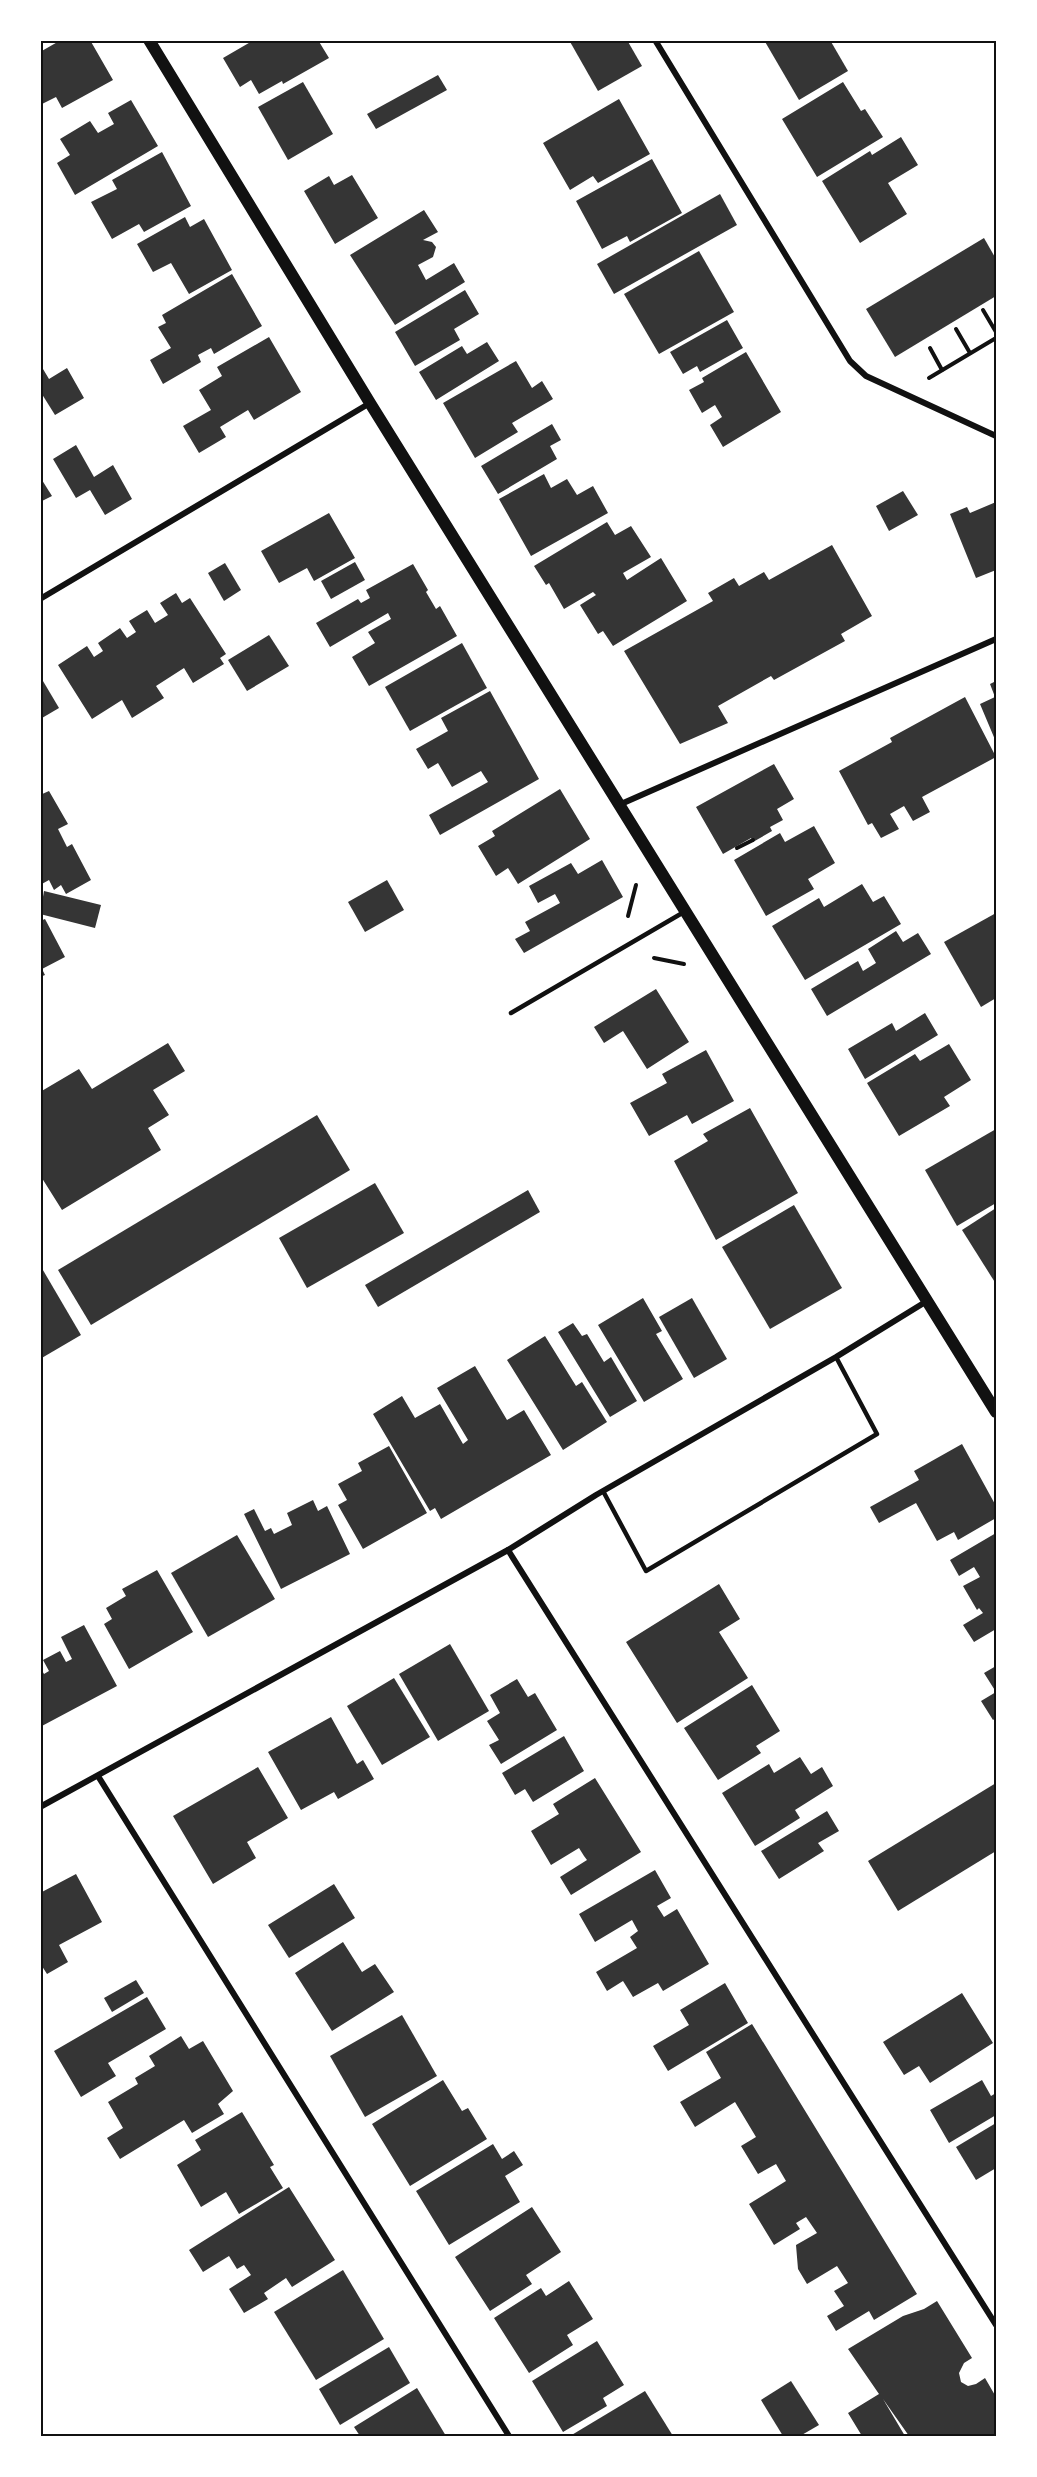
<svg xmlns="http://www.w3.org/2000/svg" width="1037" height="2477" font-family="'Nunito Sans',sans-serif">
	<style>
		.building { fill: #353535 }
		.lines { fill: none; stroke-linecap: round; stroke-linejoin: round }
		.path { stroke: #111; stroke-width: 4 }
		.service { stroke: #111; stroke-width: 4.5 }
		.minor { stroke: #111; stroke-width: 6 }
		.secondary { stroke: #111; stroke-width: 12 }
		.neatline { fill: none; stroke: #111; stroke-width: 2 }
	</style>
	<rect width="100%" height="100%" fill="#fff"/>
	<!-- building -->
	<g class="building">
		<path d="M61,40h29l23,40 -51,28 -6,-11 -16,8v-53z"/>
		<path d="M254,40h64l11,18 -46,26 -1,-3 -23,13 -8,-14 -11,7 -17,-29z"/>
		<path d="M569,40h58l15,26 -44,25z"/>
		<path d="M764,40h66l18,31 -49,29z"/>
		<path d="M438,75l9,15 -71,39 -9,-15z"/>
		<path d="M303,82l30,52 -45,26 -30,-53z"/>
		<path d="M843,82l18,29 4,-2 18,28 -66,40 -35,-58z"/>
		<path d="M619,99l31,55 -52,29 -5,-7 -23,14 -27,-47z"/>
		<path d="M131,100l27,46 -83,49 -18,-32 13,-8 -10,-16 30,-18 8,12 16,-9 -6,-11z"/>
		<path d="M901,137l17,28 -30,18 19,31 -47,29 -38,-62 48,-30 2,4z"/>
		<path d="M162,152l29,54 -47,26 -5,-8 -27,15 -21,-37 26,-13 -5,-9z"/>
		<path d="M652,159l30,54 -52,29 -3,-6 -25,13 -26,-48z"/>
		<path d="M352,175l26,43 -43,26 -31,-53 25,-15 5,9z"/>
		<path d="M720,194l17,31 -123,69 -17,-30z"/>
		<path d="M424,210l14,22 -15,8 9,2 4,5 -3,10 -15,8 8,15 28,-17 11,19 -70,43 -45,-70z"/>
		<path d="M185,217l5,10 14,-8 28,51 -43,24 -18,-31 -18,9 -16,-28z"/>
		<path d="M984,238l12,21v37l-101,61 -29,-48z"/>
		<path d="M699,251l35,61 -75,42 -35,-60z"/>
		<path d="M232,274l30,52 -48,28 -3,-6 -13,7 3,7 -38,22 -13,-24 21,-12 -13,-21 8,-4 -4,-8z"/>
		<path d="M465,290l14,24 -25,15 6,11 -45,26 -20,-34z"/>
		<path d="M727,320l16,28 -43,24 -3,-6 -14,8 -13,-22z"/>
		<path d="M269,337l32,55 -47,28 -6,-10 -28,17 6,10 -27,16 -16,-27 28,-16 -12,-20 23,-14 -5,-9z"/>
		<path d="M487,342l12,19 -63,39 -17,-28 43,-26 5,8z"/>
		<path d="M746,352l35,60 -58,35 -13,-22 12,-8 -7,-12 -13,8 -13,-23 15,-8 -2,-4z"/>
		<path d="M516,361l16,27 10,-7 11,18 -41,24 6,9 -43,26 -32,-55z"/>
		<path d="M40,364l9,15 18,-11 17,30 -29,17 -15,-24z"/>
		<path d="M552,424l9,16 -11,6 7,13 -59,35 -17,-28z"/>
		<path d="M76,445l18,32 19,-12 19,34 -27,16 -15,-25 -14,8 -23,-39z"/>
		<path d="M544,474l7,14 16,-9 10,16 16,-9 15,27 -77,43 -32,-57z"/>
		<path d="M40,477l12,19 -12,6z"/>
		<path d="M903,491l15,24 -29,16 -13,-25z"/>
		<path d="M996,502v68l-20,8 -26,-64 17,-7 3,6z"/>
		<path d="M329,513l26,45 -41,23 -7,-13 -28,15 -18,-32z"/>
		<path d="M607,522l8,13 16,-9 20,31 -28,16 4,7 34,-22 26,43 -74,45 -10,-15 -5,3 -18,-29 16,-10 -3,-3 -29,17 -15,-26 -3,2 -12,-19z"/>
		<path d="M832,545l40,71 -31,18 4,7 -71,39 -3,-4 -53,30 10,17 -48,21 -56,-93 89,-50 -5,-8 26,-15 5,8 25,-14 5,8z"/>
		<path d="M355,562l10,18 -34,19 -10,-18z"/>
		<path d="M225,563l16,27 -17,11 -16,-28z"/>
		<path d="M413,564l15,26 -2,2 10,17 4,-3 17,30 -88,50 -17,-29 23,-14 -7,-11 23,-13 -3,-6 -58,34 -14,-24 42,-24 3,4 9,-5 -4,-8z"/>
		<path d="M176,593l6,10 8,-5 36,56 -6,4 4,6 -31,19 -9,-15 -28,18 8,12 -32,20 -10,-18 -30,19 -34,-54 29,-19 7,11 9,-6 -5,-8 22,-15 7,10 9,-6 -7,-11 18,-11 8,13 13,-8 -8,-12z"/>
		<path d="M269,635l20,31 -42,25 -19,-31z"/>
		<path d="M462,643l25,45 -77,43 -25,-44z"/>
		<path d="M43,681l16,27 -17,10 -2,-36z"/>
		<path d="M996,681v61l-16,-38 15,-7 -5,-13z"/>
		<path d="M490,691l49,88 -99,56 -11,-20 59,-33 -7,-11 -29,16 -14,-24 -10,6 -12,-20 32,-18 -7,-13z"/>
		<path d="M965,697l31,60 -74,40 8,15 -17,9 -9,-15 -14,8 9,15 -18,9 -9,-15 -4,2 -29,-54 53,-29 -2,-4z"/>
		<path d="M774,764l20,35 -17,10 6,11 -13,7 2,4 -19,11 -2,-4 -28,16 -27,-47z"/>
		<path d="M560,789l30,50 -72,45 -10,-16 -12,8 -18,-30 17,-10 -3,-5z"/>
		<path d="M49,791l19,33 -10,5 9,18 5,-3 19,36 -25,14 -5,-9 -7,5 -5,-10 -9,5v-90z"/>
		<path d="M814,826l21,37 -27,16 6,10 -48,27 -32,-56 46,-27 5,9z"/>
		<path d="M602,860l21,37 -99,56 -9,-14 15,-8 -5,-9 35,-19 -5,-9 -17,9 -9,-17 42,-23 7,11z"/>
		<path d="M387,880l17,30 -39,22 -17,-30z"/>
		<path d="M862,884l11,18 11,-6 17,28 -96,56 -33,-54 47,-28 5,9z"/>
		<path d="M44,891l57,14 -6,23 -55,-14z"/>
		<path d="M996,913v85l-15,9 -37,-65z"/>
		<path d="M45,919l20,38 -23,12 3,6 -5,2v-56z"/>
		<path d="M896,931l7,11 15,-9 13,21 -104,62 -16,-27 47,-28 5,10 13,-8 -8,-14z"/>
		<path d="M656,989l33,53 -42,27 -24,-38 -19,12 -10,-16z"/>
		<path d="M925,1013l13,22 -73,44 -17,-30 44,-26 4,8z"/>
		<path d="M168,1043l17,28 -32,19 16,25 -21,13 13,22 -99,60 -22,-35v-83l39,-23 13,20z"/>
		<path d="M949,1044l22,36 -27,17 6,9 -51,30 -32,-53 48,-29 5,7z"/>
		<path d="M706,1050l28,51 -42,23 -5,-9 -38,21 -19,-33 37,-20 -5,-9z"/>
		<path d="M750,1108l48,85 -82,47 -42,-79 34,-20 -5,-7z"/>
		<path d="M317,1115l33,55 -259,155 -33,-55z"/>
		<path d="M996,1129v74l-39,23 -32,-56z"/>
		<path d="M375,1183l29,50 -97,55 -28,-50z"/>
		<path d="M528,1190l12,22 -162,95 -13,-22z"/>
		<path d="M794,1205l48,83 -72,41 -48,-82z"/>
		<path d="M996,1208v76l-34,-54z"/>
		<path d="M40,1265l41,70 -41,24z"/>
		<path d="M643,1298l19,33 -6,3 27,45 -39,23 -46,-77z"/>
		<path d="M692,1298l35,61 -33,19 -35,-61z"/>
		<path d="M573,1323l9,13 5,-2 17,28 7,-5 26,44 -27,16 -52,-85z"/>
		<path d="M545,1336l31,50 6,-4 25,40 -44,28 -56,-90z"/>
		<path d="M475,1366l32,54 17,-10 27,45 -110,64 -6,-11 -5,3 -57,-97 29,-18 13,22 25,-14 23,40 5,-4 -31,-52z"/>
		<path d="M962,1444l34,62v12l-38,22 -4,-8 -17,9 -21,-38 -37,20 -9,-16 49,-27 -5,-9z"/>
		<path d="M389,1446l38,67 -64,36 -25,-44 9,-5 -9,-16 24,-13 -4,-8z"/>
		<path d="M313,1500l5,11 9,-5 23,48 -69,35 -37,-75 10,-5 11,22 6,-3 3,6 18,-9 -5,-12z"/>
		<path d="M996,1533v96l-22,13 -11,-17 20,-12 -4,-5 -2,2 -14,-24 17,-9 -6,-10 -15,9 -9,-16z"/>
		<path d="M237,1535l38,64 -67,38 -37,-64z"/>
		<path d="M157,1570l36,62 -64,37 -25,-45 8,-5 -6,-11 20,-12 -4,-7z"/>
		<path d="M719,1584l21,35 -21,13 29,46 -71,45 -51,-81z"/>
		<path d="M84,1625l33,61 -77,41v-60l4,7 5,-3 -6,-11 17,-9 6,11 6,-3 -11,-22z"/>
		<path d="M450,1644l39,67 -51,30 -39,-67z"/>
		<path d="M996,1666v52l-3,2 -12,-19 15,-9 -12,-19z"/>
		<path d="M394,1678l36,59 -48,28 -35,-59z"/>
		<path d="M517,1679l11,18 7,-4 22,37 -56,34 -12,-19 10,-5 -12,-19 13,-8 -10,-18z"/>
		<path d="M752,1685l28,46 -24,15 5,7 -43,27 -34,-52z"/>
		<path d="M331,1717l26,47 6,-4 11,19 -36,20 -4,-7 -33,18 -33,-58z"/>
		<path d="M564,1736l20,35 -51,31 -8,-13 -10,6 -13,-22z"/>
		<path d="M800,1757l11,17 11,-7 11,19 -38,24 5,8 -45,28 -33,-53 47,-29 5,9z"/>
		<path d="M258,1767l30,51 -41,24 9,16 -43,26 -40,-68z"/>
		<path d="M595,1778l46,74 -70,43 -11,-18 27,-17 -3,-4 -5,-8 -28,17 -20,-34 28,-17 -6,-10z"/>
		<path d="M996,1783v68l-98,60 -30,-50z"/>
		<path d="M827,1811l12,20 -21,12 6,8 -45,28 -18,-28z"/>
		<path d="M655,1870l16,28 -14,8 7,11 13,-8 32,55 -46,27 -5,-8 -25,14 -10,-16 -16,10 -11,-19 41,-24 -7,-11 8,-6 -6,-11 -37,22 -16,-28z"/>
		<path d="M76,1874l26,48 -43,23 9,17 -21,12 -7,-11v-70z"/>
		<path d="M334,1884l21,34 -66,40 -21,-33z"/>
		<path d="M343,1942l19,30 13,-8 19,28 -62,39 -37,-58z"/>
		<path d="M136,1980l8,13 -32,19 -8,-14z"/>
		<path d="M725,1983l23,40 -80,48 -15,-25 36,-21 -9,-15z"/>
		<path d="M962,1993l31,50 -63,40 -11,-17 -15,9 -21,-33z"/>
		<path d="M147,1997l19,32 -58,34 8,13 -35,21 -27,-46z"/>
		<path d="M402,2015l35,61 -72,41 -35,-61z"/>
		<path d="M752,2024l165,270 -43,26 -5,-9 -33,20 -9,-15 17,-10 -10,-15 14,-8 -11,-17 -30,18 -9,-15 -2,-24 21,-12 -11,-16 -10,6 4,6 -26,16 -25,-41 37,-23 -10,-17 -18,10 -17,-28 15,-9 -21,-35 -40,25 -15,-25 41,-24 -15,-26z"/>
		<path d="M181,2036l8,13 14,-8 30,50 -15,13 6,10 -32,19 -8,-13 -64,39 -13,-21 16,-10 -15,-26 30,-18 -3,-6 20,-12 -6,-10z"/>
		<path d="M443,2080l19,31 6,-3 19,31 -77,47 -38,-62z"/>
		<path d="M982,2080l9,16 5,-3v22l-47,28 -19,-33z"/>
		<path d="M242,2112l32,53 -4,2 13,21 -44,26 -13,-22 -25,15 -24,-42 24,-15 -6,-10z"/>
		<path d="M996,2123v45l-20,12 -20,-33z"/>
		<path d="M493,2144l9,15 12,-8 9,14 -18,11 15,26 -71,43 -33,-54z"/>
		<path d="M289,2187l46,73 -43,27 -6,-9 -22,15 4,6 -24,14 -15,-24 22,-14 -7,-10 -7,4 -8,-13 -26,16 -14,-22z"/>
		<path d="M532,2207l29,45 -35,23 6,9 -42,27 -35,-54z"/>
		<path d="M343,2270l41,69 -68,41 -42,-68z"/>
		<path d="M569,2281l24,38 -26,16 6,10 -44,28 -35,-55 47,-30 5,8z"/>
		<path d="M937,2301l35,57 -8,5 -5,10 2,9 7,4 8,-2 9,-6 11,19v39h-87l-26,-37 22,37h-43l-14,-23 31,-19 -31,-45 55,-33 21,-7z"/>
		<path d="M597,2341l27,44 -21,13 4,8 -44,26 -31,-51z"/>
		<path d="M389,2347l21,36 -70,42 -21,-36z"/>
		<path d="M791,2381l28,44 -19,11h-17l-22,-36z"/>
		<path d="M417,2388l29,48h-86l-6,-9z"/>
		<path d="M645,2391l28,45h-103z"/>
	</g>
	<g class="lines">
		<!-- path -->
		<g class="path">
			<path d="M983,310l13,22"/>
			<path d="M956,329l14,24"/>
			<path d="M930,348l12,22"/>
			<path d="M929,378l67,-40"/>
			<path d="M737,848l16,-8"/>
			<path d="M628,916l8,-31"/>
			<path d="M654,958l30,6"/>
		</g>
		<!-- service -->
		<g class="service">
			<path d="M511,1013l173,-101"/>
			<path d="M603,1491l43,80 231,-137 -41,-77"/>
		</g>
		<!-- minor -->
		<g class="minor">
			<path d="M655,40l195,321 16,15 130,60"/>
			<path d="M40,599l330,-196"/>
			<path d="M621,804l375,-165"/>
			<path d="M508,1550l488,775"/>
			<path d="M98,1776l411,660"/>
			<path d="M40,1807l468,-257 88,-55 240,-138 91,-56"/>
		</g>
		<!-- secondary -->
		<path class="secondary" d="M149,40l221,363 626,1009"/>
	</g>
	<!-- border -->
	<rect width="1037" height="2477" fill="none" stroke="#ffffff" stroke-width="84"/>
	<rect x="42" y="42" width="953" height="2393" class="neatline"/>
</svg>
